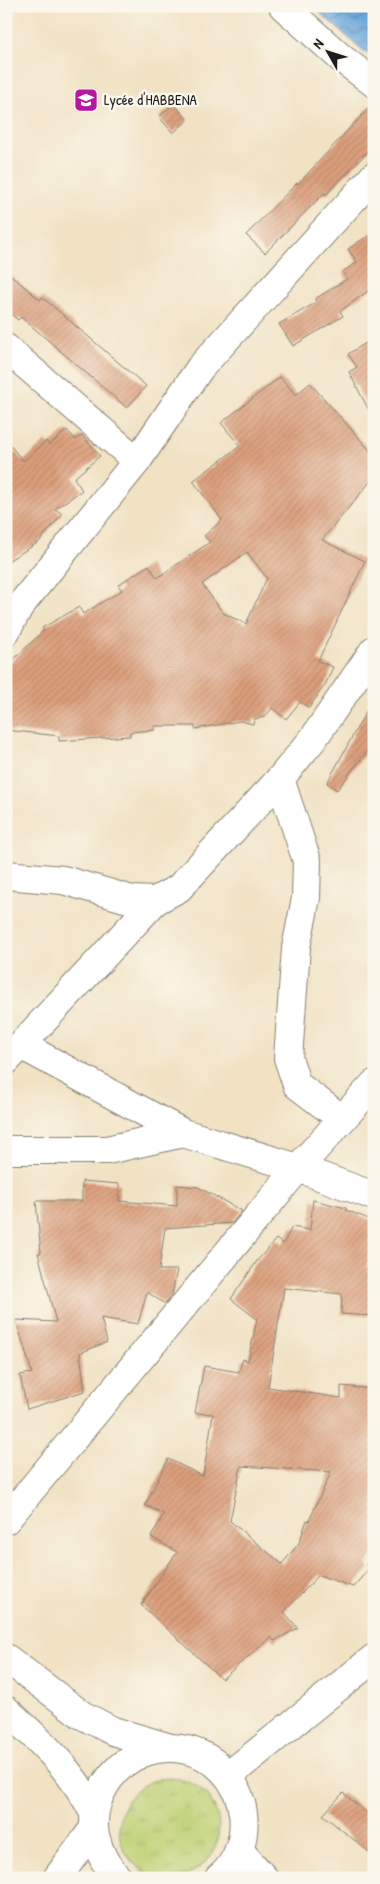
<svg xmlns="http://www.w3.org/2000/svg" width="380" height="1884" font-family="'Patrick Hand',sans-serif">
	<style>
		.grass { fill: url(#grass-tufts); stroke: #6d7648 }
		.water { fill: url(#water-waves); stroke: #44627c }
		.building { fill: url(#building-hatch); fill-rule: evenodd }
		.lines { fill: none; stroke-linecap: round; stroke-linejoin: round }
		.minor-casing { stroke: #867f70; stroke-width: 30 }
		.tertiary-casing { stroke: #867f70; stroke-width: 30 }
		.secondary-casing { stroke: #867f70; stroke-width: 30 }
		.trunk-casing { stroke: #867f70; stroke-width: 30 }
		.minor { stroke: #fff; stroke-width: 28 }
		.tertiary { stroke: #fff; stroke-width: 28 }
		.secondary { stroke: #fff; stroke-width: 28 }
		.trunk { stroke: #fff; stroke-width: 28 }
		.labels { text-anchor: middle; stroke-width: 5; stroke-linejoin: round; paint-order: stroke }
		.poi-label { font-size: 15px; fill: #1c1c1c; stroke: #fbf7ec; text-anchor: start }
	</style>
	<defs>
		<pattern id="grass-tufts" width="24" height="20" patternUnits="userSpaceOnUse" patternTransform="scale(1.25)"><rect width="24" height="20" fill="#bed073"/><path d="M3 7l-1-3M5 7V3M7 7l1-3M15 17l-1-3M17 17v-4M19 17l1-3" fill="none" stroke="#a3b263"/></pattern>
		<pattern id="water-waves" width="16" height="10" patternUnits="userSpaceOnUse" patternTransform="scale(1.25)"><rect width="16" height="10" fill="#6ca7dc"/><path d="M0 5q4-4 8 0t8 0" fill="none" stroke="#5887b2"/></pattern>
		<pattern id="building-hatch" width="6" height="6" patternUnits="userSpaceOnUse" patternTransform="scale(1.25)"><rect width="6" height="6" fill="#db9f7b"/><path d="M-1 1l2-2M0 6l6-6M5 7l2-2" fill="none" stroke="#bb886a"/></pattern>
	</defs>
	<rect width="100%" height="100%" fill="#fbf7ec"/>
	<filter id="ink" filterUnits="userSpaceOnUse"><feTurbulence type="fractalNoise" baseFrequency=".02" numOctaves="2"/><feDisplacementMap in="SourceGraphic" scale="10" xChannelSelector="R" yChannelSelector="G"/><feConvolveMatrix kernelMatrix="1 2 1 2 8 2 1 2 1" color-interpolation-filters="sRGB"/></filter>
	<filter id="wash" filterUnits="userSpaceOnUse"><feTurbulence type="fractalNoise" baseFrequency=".0096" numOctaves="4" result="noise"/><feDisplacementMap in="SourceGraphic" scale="20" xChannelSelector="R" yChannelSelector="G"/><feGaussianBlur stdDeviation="1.12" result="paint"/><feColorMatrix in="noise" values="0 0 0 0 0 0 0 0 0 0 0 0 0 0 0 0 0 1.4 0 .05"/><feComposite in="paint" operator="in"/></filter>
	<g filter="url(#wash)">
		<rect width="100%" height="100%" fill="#f1e2c4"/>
		<!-- grass -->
		<circle class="grass" cx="169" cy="1828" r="50"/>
		<!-- water -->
		<path class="water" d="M312,6h62v52l-9,-6z"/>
		<g id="blocks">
			<!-- building -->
			<g class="building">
				<path d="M374,102v43l-48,50 -2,-2 -59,60 -19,-18 51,-52 1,1z"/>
				<path d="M174,104l14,16 -15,13 -14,-16z"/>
				<path d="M374,232v55l-34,24 3,5 -50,30 -14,-22 38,-22 -2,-3 32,-20 -4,-7 14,-10 -9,-13z"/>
				<path d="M6,271l34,29 2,-3 104,89 -19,22 -106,-91 -3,3 -12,-10z"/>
				<path d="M374,338v82l-25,-48 8,-5 -9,-13z"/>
				<path d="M280,377l16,18 14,-12 64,72v22l-52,63 43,21 -47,100 15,6 -7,16 -17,25 -9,-6 -14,17 -14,-11 -7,9 -11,2 -1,5 -13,-3 -45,8v-3h-41v4l-24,2v4l-71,5v-5l-53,-6v-63l38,-37 -2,-2 37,-21 4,7 39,-24 -4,-5 31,-20 8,13 53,-36 -6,-6 18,-16 -29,-39 47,-35 -19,-23zM247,552l20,26 -21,46 -23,-11 -21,-29z"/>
				<path d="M67,430l9,10 6,-5 18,21 -26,22 8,12 -27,19 7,5 -23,28 -33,20v-122l16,20h3l21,-19 3,4z"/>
				<path d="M374,697v45l-37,48 -10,-7z"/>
				<path d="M82,1181l37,3v17l58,5v-21l21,2 44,24 -10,12 -67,5 -6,42h18l-5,25 -7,9 -18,-12 -9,32 -37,-6 6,24 -27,11 5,38 -58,18 -7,-34 12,-2 -16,-53 40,2 -18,-69h3l-5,-52h46z"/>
				<path d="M313,1200l33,8v2l28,11v15l-8,33 8,1v46l-33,-2 1,-20 -58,-6 -16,99 73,11v-12l33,3v165l-8,10 3,5 -16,18 -34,-12 -35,37 14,16 -24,13 -3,-4 -49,42 -81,-74 36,-53 -26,-15 13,-23 -19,-9 23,-46 35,17 10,-62 -18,-1 9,-47 35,6 4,-13 5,2 9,-42 -26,-20 26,-38 19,-22 7,5 9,-17 18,3zM241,1466l90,6 -22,49 -2,-1 -8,23 -17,21 -52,-43z"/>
				<path d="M343,1793l31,26v37l-51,-41z"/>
			</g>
		</g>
	</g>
	<g filter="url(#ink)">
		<use href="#blocks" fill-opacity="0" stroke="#867f70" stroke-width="1"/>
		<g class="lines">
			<!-- minor casing -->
			<g class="minor-casing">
				<g id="minor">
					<path d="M283,6l58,52 33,25"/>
					<path d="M6,348l131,113"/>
					<path d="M6,631l13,-24 118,-146 63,-93 174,-192"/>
					<path d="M280,779l27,82 -1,37 -10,50 -8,110 9,27 45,34"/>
					<path d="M6,875l57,5 69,20 23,1 24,-13 101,-109 33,-40 61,-89"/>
					<path d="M21,1045l162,88"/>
					<path d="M6,1061l149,-160"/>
					<path d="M6,1150h101l76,-17 115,35 76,28"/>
					<path d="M6,1520l292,-352 76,-84"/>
				</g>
			</g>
			<!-- tertiary casing -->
			<g class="tertiary-casing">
				<path id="tertiary" d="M228,1776l146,-118"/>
			</g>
			<!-- secondary casing -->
			<g class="secondary-casing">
				<g id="secondary">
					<path d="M6,1658l76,57 31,16 54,16"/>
					<path d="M6,1710c37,33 65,59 88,103"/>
				</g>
			</g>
			<!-- trunk casing -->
			<g class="trunk-casing">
				<g id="trunk">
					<path d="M239,1850l25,28"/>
					<path d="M57,1878l37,-50"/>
					<path d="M118,1878c-13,-12 -19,-26 -23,-43 -3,-17 1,-35 10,-50 38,-61 128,-43 138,28 3,24 -5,50 -24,65"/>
				</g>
			</g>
			<!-- minor -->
			<use href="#minor" class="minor"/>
			<!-- tertiary -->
			<use href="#tertiary" class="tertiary"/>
			<!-- secondary -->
			<use href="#secondary" class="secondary"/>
			<!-- trunk -->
			<use href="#trunk" class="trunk"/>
		</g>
	</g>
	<!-- icons -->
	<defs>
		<g id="school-square" transform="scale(1.25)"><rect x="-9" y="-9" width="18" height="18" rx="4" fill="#b5179e" stroke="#fbf7ec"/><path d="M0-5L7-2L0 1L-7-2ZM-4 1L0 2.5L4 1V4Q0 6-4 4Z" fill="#fff"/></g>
	</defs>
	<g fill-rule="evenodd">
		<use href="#school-square" x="86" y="100"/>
	</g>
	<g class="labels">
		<!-- poi labels -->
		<g class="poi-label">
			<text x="104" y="105">Lycée d'HABBENA</text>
		</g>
	</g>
	<!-- margin -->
	<rect width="380" height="1884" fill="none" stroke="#fbf7ec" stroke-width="25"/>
	<!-- north arrow -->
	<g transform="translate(328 52) rotate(309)" stroke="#fbf7ec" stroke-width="4" paint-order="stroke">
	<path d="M0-4L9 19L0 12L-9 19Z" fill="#1c1c1c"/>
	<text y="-8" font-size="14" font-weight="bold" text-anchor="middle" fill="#1c1c1c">N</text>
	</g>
</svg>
